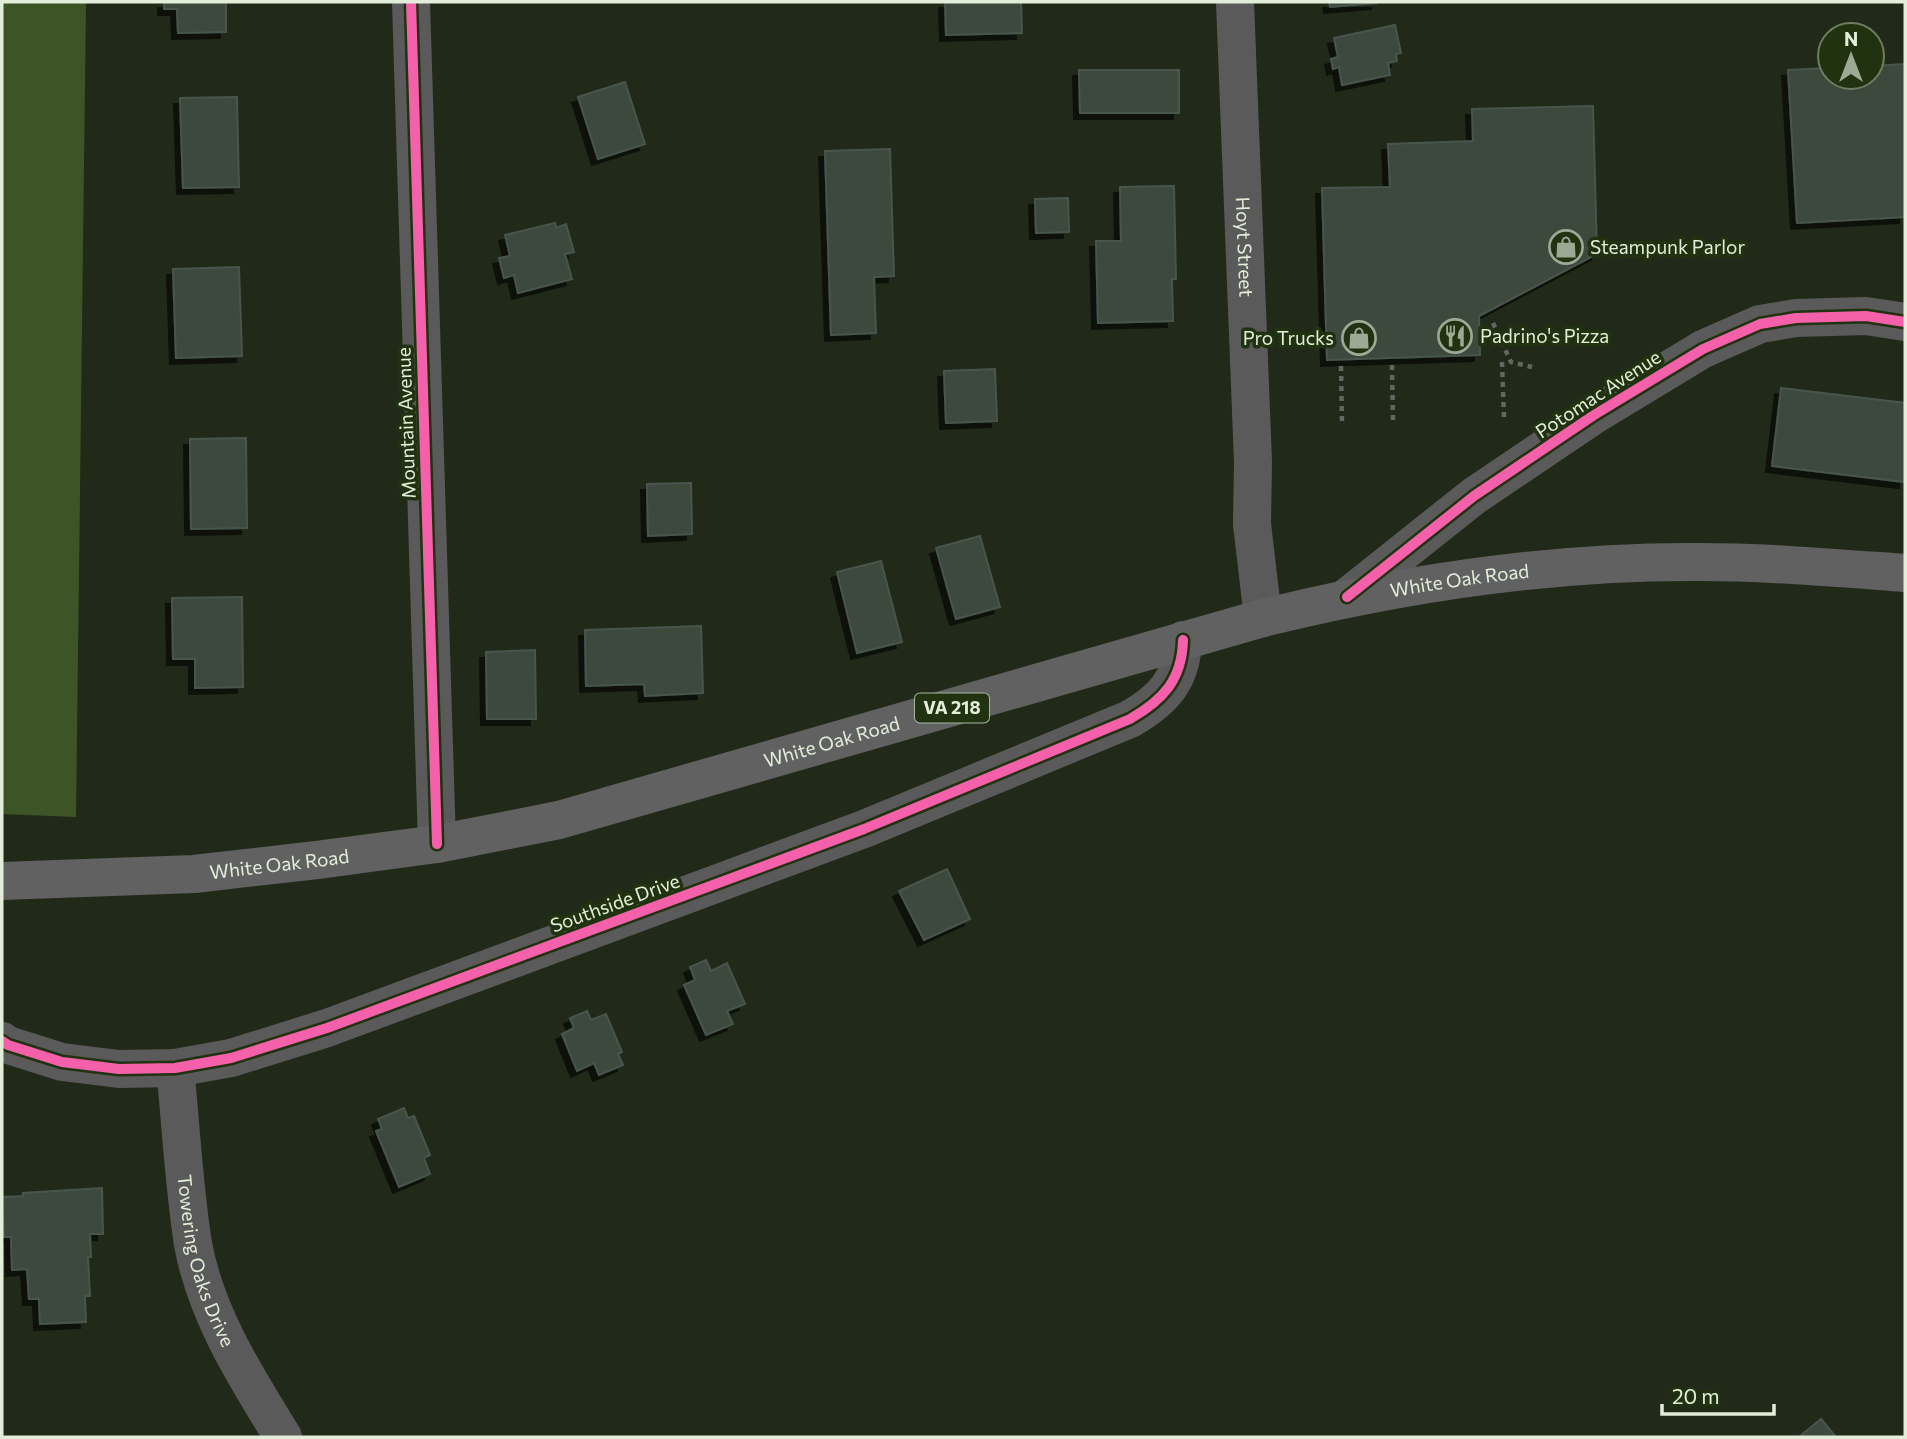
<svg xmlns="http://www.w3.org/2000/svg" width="1907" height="1439" font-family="Commissioner,sans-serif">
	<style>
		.green { fill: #3d5427 }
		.building { fill: #3c483e; stroke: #47554d; stroke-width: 2; filter: url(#shadow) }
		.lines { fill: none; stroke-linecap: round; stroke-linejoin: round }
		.path { stroke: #646662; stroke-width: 4.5; stroke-dasharray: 5 5; stroke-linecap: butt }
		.minor { stroke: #5b5a5b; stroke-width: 38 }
		.major { stroke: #626162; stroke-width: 38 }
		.cycleway-casing { stroke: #213210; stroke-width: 15 }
		.cycleway { stroke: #f560ab; stroke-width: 10 }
		.labels { text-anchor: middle; stroke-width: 7; stroke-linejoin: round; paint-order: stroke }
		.shield { fill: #213210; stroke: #a8b69d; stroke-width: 2 }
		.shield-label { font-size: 18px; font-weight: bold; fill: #e2eed9 }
		.street-label { font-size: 19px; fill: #e2eed9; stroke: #213210 }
		.poi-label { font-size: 19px; fill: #e2eed9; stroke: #213210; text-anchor: start }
	</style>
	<defs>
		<filter id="shadow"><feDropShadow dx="-6" dy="6" stdDeviation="0" flood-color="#0009"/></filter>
	</defs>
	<rect width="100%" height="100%" fill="#212a18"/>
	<!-- green -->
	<path class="green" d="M2,2h84l-10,815 -74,-3z"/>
	<!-- building -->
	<g class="building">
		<path d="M164,2h62v30l-48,1 -1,-24h-13z"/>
		<path d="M945,2h76l1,31 -76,2z"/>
		<path d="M1329,2h48v1l-47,4z"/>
		<path d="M1395,25l6,28 -5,1 1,7 -9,2 2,12 -48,10 -3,-18 -6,2 -2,-10 7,-2 -4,-19z"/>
		<path d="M1905,64v153l-108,6 -9,-153 42,-2v9h42v-11z"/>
		<path d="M1079,70h100v43h-99z"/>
		<path d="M625,82l20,62 -47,15 -20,-62z"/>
		<path d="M237,97l2,90 -56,1 -3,-90z"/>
		<path d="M1593,106l4,148 -118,62 1,39 -153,5 -5,-172 68,-1 -2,-43 85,-3 -1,-32z"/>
		<path d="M890,149l4,127 -20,1 2,56 -45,2 -6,-184z"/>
		<path d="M1174,186l2,93h-4l1,42 -75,2 -2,-82h25l-1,-54z"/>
		<path d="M1068,198l1,34 -33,1 -1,-34z"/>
		<path d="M555,223l1,5 10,-4 8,28 -9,2 7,25 -54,14 -4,-18 -10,3 -5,-20 11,-2 -5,-21z"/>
		<path d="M239,267l3,89 -66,2 -3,-89z"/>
		<path d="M995,369l2,52 -51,2 -2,-52z"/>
		<path d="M1781,388l124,15v79l-133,-16z"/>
		<path d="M246,438l1,90 -56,1 -1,-90z"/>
		<path d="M691,483l1,51 -44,2 -1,-52z"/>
		<path d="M980,536l20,71 -44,12 -20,-71z"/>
		<path d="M881,561l21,81 -45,11 -20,-81z"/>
		<path d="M242,597l1,90 -48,1v-29h-22l-1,-61z"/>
		<path d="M701,626l2,67 -58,3 -1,-12 -58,2 -1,-56z"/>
		<path d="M535,650l1,69h-49l-1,-67z"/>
		<path d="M947,869l23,50 -46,21 -25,-49z"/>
		<path d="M706,960l5,11 16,-8 18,41 -18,7 6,13 -27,11 -22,-50 11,-5 -5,-13z"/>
		<path d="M587,1011l4,9 15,-6 16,38 -4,2 5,11 -24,10 -5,-12 -17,8 -15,-37 12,-6 -4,-10z"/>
		<path d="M404,1108l4,10 6,-2 16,39 -6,3 6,16 -31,13 -23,-56 6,-2 -4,-10z"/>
		<path d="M102,1188l1,46h-13l1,23h-3l2,39h-5l1,26 -46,2 -1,-25h-10l-2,-30 -15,1 -1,-33h-7l-2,-40 21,-1v-3z"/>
		<path d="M1821,1419l15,18h-37z"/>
	</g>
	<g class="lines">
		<!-- path -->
		<g class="path">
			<path d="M1493,323l18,39 21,5"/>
			<path d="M1502,362l2,56"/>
			<path d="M1392,365l1,56"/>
			<path d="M1341,366l1,56"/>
		</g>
		<!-- minor -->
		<g class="minor">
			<path d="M411,2l26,842"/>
			<path id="s1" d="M1235,2l18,460 -1,62 11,94"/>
			<path d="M1347,597l127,-101 120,-81 109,-66 57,-25 36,-6 70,-2 39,6"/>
			<path d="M2,1041l6,4 54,17 57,7 56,-1 56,-10 96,-30 537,-199 266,-110c33,-19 52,-39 53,-79"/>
			<path id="s2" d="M175,1068c6,58 9,119 18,176 13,71 53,133 90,193"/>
		</g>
		<!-- major -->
		<path class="major" id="s3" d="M2,881l192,-7 123,-14 120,-16 122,-24 704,-202c142,-35 289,-57 436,-56 68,0 138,6 206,11"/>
		<!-- cycleway casing -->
		<g class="cycleway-casing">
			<g id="cycleway">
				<path d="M411,2l26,842"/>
				<path d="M1347,597l127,-101 120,-81 109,-66 57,-25 36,-6 70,-2 39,6"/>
				<path d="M2,1041l6,4 54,17 57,7 56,-1 56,-10 96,-30 537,-199 266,-110c33,-19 52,-39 53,-79"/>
			</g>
		</g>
		<!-- cycleway -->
		<use href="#cycleway" class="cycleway"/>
	</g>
	<!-- icons -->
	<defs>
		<g id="shop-ring" transform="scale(1.75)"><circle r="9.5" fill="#213210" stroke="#9ea995" stroke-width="1.5"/><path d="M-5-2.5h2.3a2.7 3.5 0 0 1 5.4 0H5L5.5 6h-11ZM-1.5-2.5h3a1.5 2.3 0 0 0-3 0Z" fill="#9ea995"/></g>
		<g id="restaurant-ring" transform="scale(1.75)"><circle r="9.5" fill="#213210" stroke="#9ea995" stroke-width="1.5"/><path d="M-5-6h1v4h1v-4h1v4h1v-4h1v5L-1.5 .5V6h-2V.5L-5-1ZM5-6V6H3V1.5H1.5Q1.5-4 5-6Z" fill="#9ea995"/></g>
	</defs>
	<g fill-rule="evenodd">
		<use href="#shop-ring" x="1566" y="247"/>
		<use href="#restaurant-ring" x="1455" y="336"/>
		<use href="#shop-ring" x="1359" y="338"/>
	</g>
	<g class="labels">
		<!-- shield labels -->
		<rect class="shield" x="915" y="693.5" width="74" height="29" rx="5"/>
		<g class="shield-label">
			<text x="952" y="714">VA 218</text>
		</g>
		<!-- street labels -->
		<g class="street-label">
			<text dy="7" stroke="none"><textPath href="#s1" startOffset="245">Hoyt Street</textPath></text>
			<text transform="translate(1598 394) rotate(-33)" y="7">Potomac Avenue</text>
			<text transform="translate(406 423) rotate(-92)" y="7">Mountain Avenue</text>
			<text dy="7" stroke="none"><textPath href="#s3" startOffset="1494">White Oak Road</textPath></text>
			<text dy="7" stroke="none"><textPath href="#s3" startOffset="845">White Oak Road</textPath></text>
			<text dy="7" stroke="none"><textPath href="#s3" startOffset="278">White Oak Road</textPath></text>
			<text transform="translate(615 903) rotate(-20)" y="7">Southside Drive</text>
			<text dy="7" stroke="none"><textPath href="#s2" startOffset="196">Towering Oaks Drive</textPath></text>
		</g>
		<!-- poi labels -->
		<g class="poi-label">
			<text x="1590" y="254">Steampunk Parlor</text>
			<text x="1480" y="343">Padrino's Pizza</text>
			<text x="1334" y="345" text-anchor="end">Pro Trucks</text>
		</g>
	</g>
	<!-- border -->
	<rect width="1907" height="1439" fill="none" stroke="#e2eed9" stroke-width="7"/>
	<!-- north arrow -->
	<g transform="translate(1851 56)"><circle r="33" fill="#213210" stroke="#6e7d60" stroke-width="2"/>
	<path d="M0-5L12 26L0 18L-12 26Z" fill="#9ea995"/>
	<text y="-10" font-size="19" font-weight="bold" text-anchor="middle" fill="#e2eed9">N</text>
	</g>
	<!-- scale -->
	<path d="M1662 1404v10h112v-10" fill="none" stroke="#e2eed9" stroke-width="3.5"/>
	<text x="1672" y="1404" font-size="21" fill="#e2eed9" stroke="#213210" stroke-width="5" paint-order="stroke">20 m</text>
</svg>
